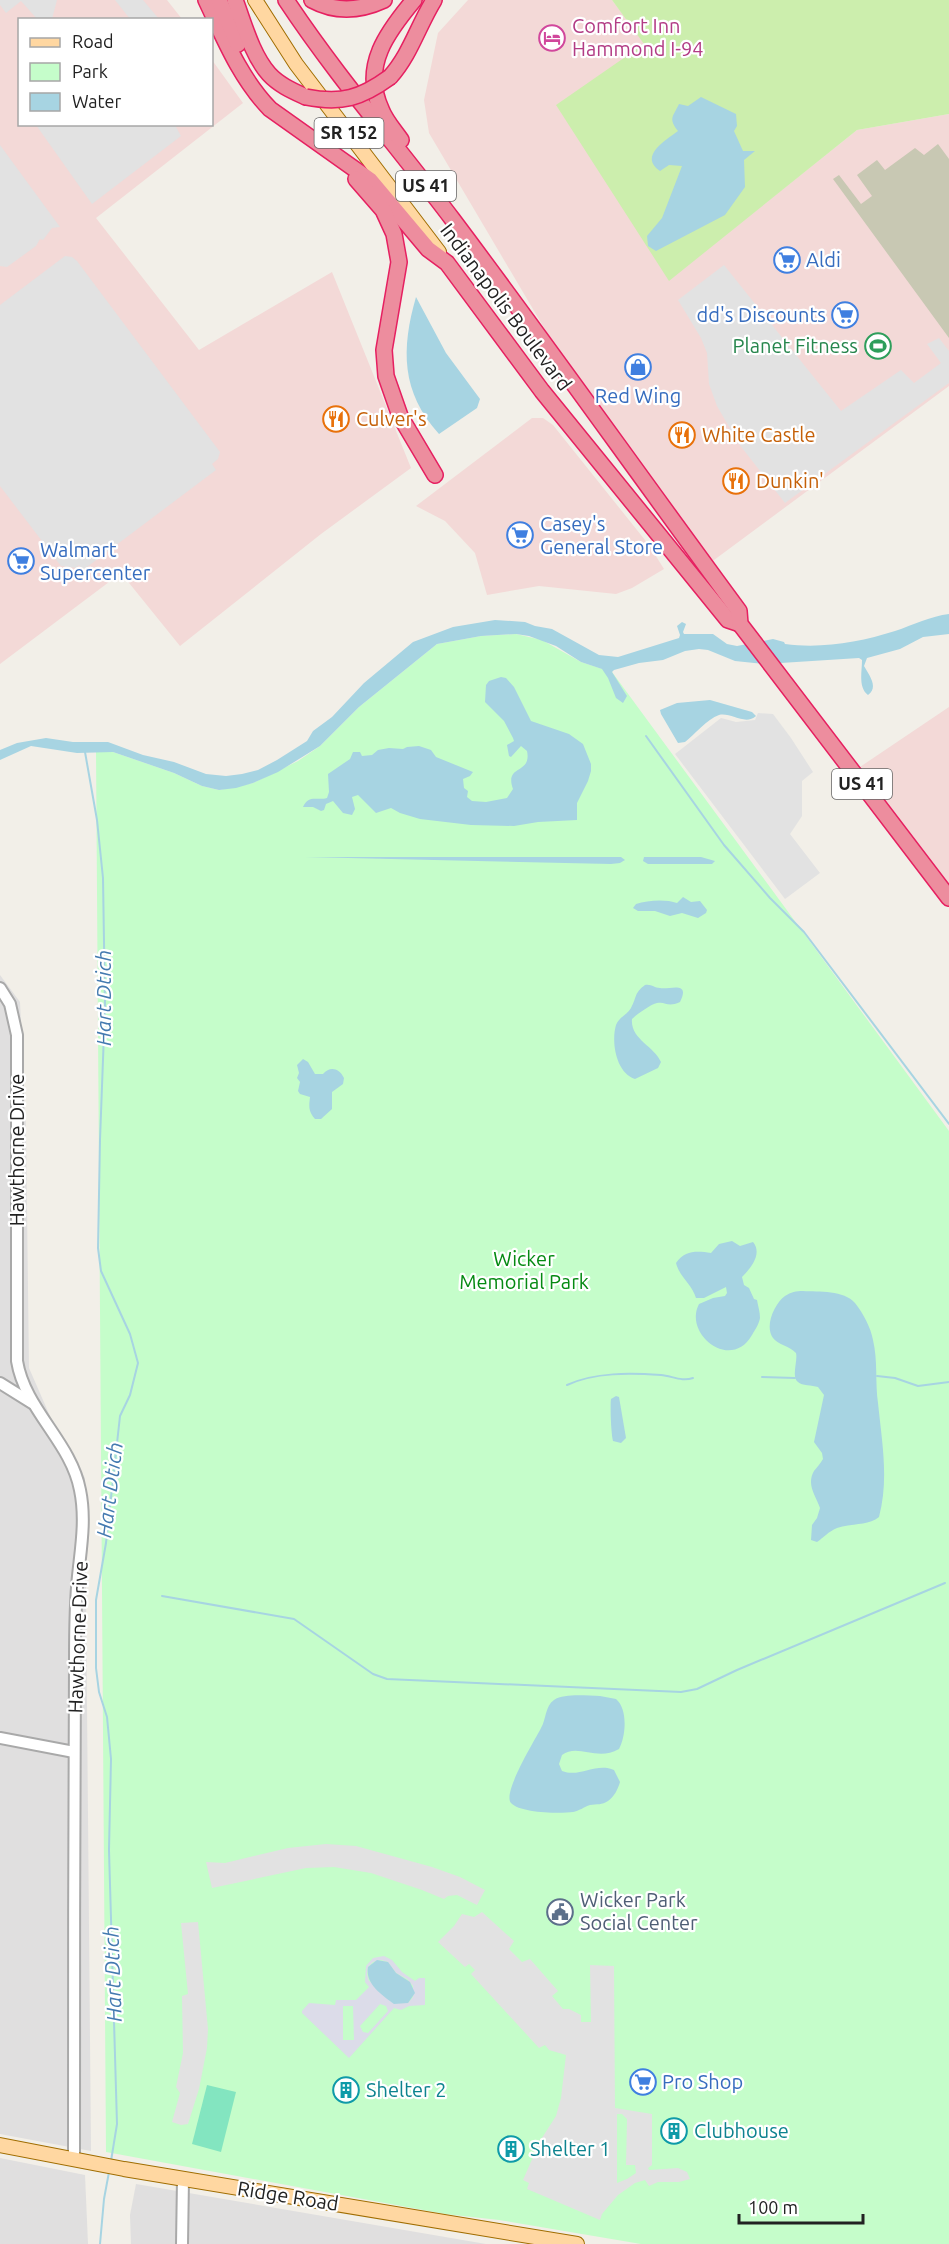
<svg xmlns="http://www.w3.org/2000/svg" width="949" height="2244" font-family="Ubuntu,sans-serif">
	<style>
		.residential { fill: #e0dfdf }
		.commercial { fill: #f3d9d7 }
		.construction { fill: #c8c8b3 }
		.grass { fill: #cceead }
		.park { fill: #c5fdca }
		.pitch { fill: #83e5c0 }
		.parking { fill: #e2e2e2; fill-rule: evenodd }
		.plaza { fill: #dcdce9; fill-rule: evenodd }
		.water { fill: #a7d4e2 }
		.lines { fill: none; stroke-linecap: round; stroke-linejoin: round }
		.stream { stroke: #a7d4e2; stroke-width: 2 }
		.minor-casing { stroke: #a9a9a9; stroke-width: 14 }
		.major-casing { stroke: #a06d00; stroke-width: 16 }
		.highway-casing { stroke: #e62061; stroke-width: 18 }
		.minor { stroke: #fff; stroke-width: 10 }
		.major { stroke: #ffd7a1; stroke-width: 14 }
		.highway { stroke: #ed8d9e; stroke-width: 15 }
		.highway-bridge-casing { stroke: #e62061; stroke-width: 18; stroke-linecap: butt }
		.highway-bridge { stroke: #ed8d9e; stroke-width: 15 }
		.labels { text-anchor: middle; stroke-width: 4.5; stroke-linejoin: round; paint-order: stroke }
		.shield { fill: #fff; stroke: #646464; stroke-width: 1.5 }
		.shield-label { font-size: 18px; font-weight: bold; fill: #222 }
		.hotel-label { font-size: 20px; fill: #b23c85; stroke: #fff; text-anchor: start }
		.shop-label { font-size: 20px; fill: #366cbe; stroke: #fff; text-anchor: start }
		.street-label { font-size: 20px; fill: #222; stroke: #fff }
		.leisure-label { font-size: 20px; fill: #27864d; stroke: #fff; text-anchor: end }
		.food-label { font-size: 20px; fill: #c56008; stroke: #fff; text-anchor: start }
		.park-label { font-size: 20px; fill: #058a12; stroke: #fff }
		.service-label { font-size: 20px; fill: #4e5e75; stroke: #fff; text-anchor: start }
		.culture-label { font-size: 20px; fill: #0d838f; stroke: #fff; text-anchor: start }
		.water-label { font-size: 21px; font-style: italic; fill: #447ab0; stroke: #fff }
	</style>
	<rect width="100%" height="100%" fill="#f2efe8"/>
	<!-- residential -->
	<g class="residential">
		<path d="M0,975l20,27 6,126 3,240 24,55 32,55 6,673 -91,-17z"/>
		<path d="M0,2158l85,17 3,69h-88z"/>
		<path d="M136,2184l350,60h-355l-1,-29z"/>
	</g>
	<!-- commercial -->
	<g class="commercial">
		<path d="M0,0h167l15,19 -162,1v104h192v-64l31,43 -147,115 103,132 133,-78 79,196 -90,66 -141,112 -59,-73 -121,91z"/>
		<path d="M468,0h144l33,44 24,236 188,-150 92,-16v272l-239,177 -144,-198 -137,-232 -5,-33 14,-67z"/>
		<path d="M532,418h11l10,7 96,120 15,24 -32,19 -16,6 -77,-8 -52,9 -12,-42 -30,-32 -29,-15z"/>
		<path d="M949,707v186l-95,-122z"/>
	</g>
	<!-- construction -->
	<path class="construction" d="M938,144l11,15v179l-116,-159 6,-4 22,29 11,-8 -15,-21 20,-15 8,10 30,-22 9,7z"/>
	<!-- grass -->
	<path class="grass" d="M612,0h337v114l-92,16 -188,151 -113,-176 88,-61z"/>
	<!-- park -->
	<path class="park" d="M516,634l26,6 39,22 31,10 337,459v1113h-308l-142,-24 -54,-6 -339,-62 -10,-1401 17,1 61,21 28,13 17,4 34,-7 45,-22 22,-15 39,-39 78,-63 44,-8z"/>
	<!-- pitch -->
	<path class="pitch" d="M207,2085l29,7 -15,60 -29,-8z"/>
	<!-- parking -->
	<g class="parking">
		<path d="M0,0h57l-5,19 -14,1 -17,-19 -15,12 -6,-8z"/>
		<path d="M115,0h28l16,19h-29z"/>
		<path d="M36,125h139l6,11 -89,68z"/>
		<path d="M0,145l60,82 -8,1 -9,12 -3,-1 -4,7 -29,21 -7,-1z"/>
		<path d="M65,256l7,1 5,4 143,191 -2,7 -6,5 4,6 -133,100 -4,-5 -3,3 -15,-2 -61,-80v-181z"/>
		<path d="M724,265l117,146 60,-41 13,13 27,-20 -14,-19 12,-6 10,13v32l-164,120 -46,-59 -22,-38 -8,-22 -2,-31 -6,-15 -23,-38z"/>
		<path d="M758,713l15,1 18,24 22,34 -11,9v35l-12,18 30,39 -35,26 -110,-145 46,-36 15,4 19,-2z"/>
		<path d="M326,1844l30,2 76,21 28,10 25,13 -8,15 -20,-10 -9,1 -4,3 -22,-9 -51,-17 -37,-6 -28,1 -94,20 -6,-26 19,1 63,-15z"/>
		<path d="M482,1912l32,29 -5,8 13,13 8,-3 28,32 -6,5 11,13h6l12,6v7h10l-1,-57 24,1 1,142 37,6v51l-4,3 1,2 29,-2 9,4 3,7 -11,3h-21l-9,4 -4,-6 -10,3 -17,12 -16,19 -2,6 -73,-31 2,-6 -6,-3 17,-39 16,-25 5,-18 5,-43 -17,-5 -4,-5 -6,3 -68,-74 4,-4 -6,-6 -4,3 -27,-25 16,-16 8,-12 12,3zM617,2114h5l5,5 -1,46h9l1,8 -9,6 -10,4z"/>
		<path d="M198,1922l10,107 -1,19 -8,41 -11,35 -7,1 -9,-3 8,-29 -4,-6 7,-34 -1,-57 6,-2 -7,-71z"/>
	</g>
	<!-- plaza -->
	<path class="plaza" d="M384,1956l8,4 10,12 13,9 4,-3h6v27l-16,1 -8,4 -7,-2 -45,50 -47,-45v-2l7,-8 26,2 1,-5h20l13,-13 -4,-5 1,-16 7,-8zM381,1960l7,2 8,11 11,6 6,7v11l-5,6 -39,-22 -2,-7 1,-7 5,-5zM380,2004l6,2 2,5 -20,22 -5,-1 -3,-6zM343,2006h10l1,34h-11z"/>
	<!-- water -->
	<g class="water">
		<path d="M701,97l35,17 1,12 -3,5 9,20h12l-11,9 1,27 -20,28 -69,36 -8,-5 -1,-10 15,-18 20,-52 -13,-1 -9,6c-22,-15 6,-31 18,-40 -10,-13 -5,-14 1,-27l9,2z"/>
		<path d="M416,297l30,56 34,46 -3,9 -38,26c-38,-42 -38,-85 -23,-137z"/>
		<path d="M949,614v20l-26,3 -23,12 -33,9 -3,8c5,9 15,21 4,29 -10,-8 -6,-23 -6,-35l-3,-2 -94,6 -30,-3 -27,-11 -9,-1 -14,2 -22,9 -24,3 -25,7 -2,2 15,24 -4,7 -7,-5 -8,-20 -6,-9 -21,-7 -25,-16 -27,-10 -13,-2 -35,2 -44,8 -78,63 -39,39 -42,26 -25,11 -17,5 -17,2 -17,-4 -28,-13 -61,-21 -36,1 -46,-7 -31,14v-10l17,-7 29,-5 27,4h35l35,13 31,7 32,12 20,2 16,-2 16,-4 19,-10 30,-19 6,-10 19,-14 32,-34 49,-41 40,-15 42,-7 30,2 10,4 17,3 47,26 19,2 61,-19 1,-3 -3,-9 5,-4 4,2 -3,8 1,2h29l14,10 10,2 36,-7 11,3 1,2c37,5 75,-2 110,-13 18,-6 36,-15 54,-17z"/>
		<path d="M501,677l5,1 8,9 17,34 38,13 14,10 8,20v7l-3,10 -11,22v17l-39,2 -24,4 -43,-1 -51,-6 -20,-6 -9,-5 -15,5 -18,-18 -6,2 3,12 -3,6 -9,-2 -10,-12 -7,3 -2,6 -3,1 -8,-4h-10c6,-13 13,-6 24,-9l2,-6 -1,-18 22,-15 3,-7h7l2,4 10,-1 6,-5 11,-2 14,1 4,-2 12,-1 12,4 5,7 37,15 -3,4 -7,3 1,9 4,3 -1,6 5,4 14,1 21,-4 6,-9c-9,-25 19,-14 14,-38l-6,-5 -10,11 -2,-1 -2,-11 7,-4 -1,-3 -9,-17 -19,-19 1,-17 3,-4z"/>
		<path d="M710,700l42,12 4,4c-11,10 -25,-4 -37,-1 -12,4 -25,20 -34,27l-7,1 -17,-29 -1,-4 17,-7z"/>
		<path d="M305,857h316l4,3 -5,3 -9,1z"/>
		<path d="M644,857h57l14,4 -3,3h-64l-5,-3z"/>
		<path d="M683,897l8,5 9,-1 7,9 -1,3 -8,5 -16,-5 -12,3 -15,-5h-17l-5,-3 3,-4c12,-4 30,-5 41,-1z"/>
		<path d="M645,985c7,-1 9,3 15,3 9,2 31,-8 20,14 -13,6 -14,-1 -23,1 -6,1 -21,12 -25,16 -2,20 22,27 29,43l-3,6 -23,11c-19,-6 -24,-37 -19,-54 3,-8 11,-10 15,-17 6,-11 3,-15 14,-23z"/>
		<path d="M303,1059l5,3 7,12h8c7,-8 16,-6 21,4l-1,6 -11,8v17l-11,10h-6c-7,-8 -6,-13 -5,-22l-10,-3 -2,-3 2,-9 -3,-4 2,-5 -2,-8z"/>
		<path d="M732,1241l8,5 13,-4c10,12 -3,27 -11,35l2,8 5,3 5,11 3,1c1,6 3,12 3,18 -1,6 -5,12 -8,17 -21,37 -69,-1 -53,-31l14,-6 12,-2 2,-3 -1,-6 -22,11h-8c-4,-14 -16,-20 -20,-35 9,-13 21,-12 35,-10l8,-9z"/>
		<path d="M803,1291c16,1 41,-1 52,12 8,10 16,25 18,37 5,21 2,42 5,63 4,39 11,76 1,114 -11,9 -28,6 -42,11 -9,4 -13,9 -20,14l-6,-2 1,-15 5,-7 3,-10c-4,-12 -14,-23 -6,-37 3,-4 6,-7 9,-12l-1,-6 -8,-11 10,-47 -6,-8c-6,-2 -16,-1 -20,-5 -7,-5 0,-21 -2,-29 -6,-7 -18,-8 -23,-15 -9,-12 2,-35 12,-42 6,-4 11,-5 18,-5z"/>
		<path d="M616,1396l3,1 7,41 -5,5 -8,-2c-2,-6 -3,-37 -2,-42z"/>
		<path d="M600,1696l16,3c12,10 10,37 3,50 -22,13 -41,-6 -57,6l-3,9 3,7c18,7 34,-9 52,-1l6,12c-2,7 -6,15 -12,19 -6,4 -11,3 -18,4 -6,2 -11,6 -17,7 -13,2 -53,1 -62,-9 -9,-10 24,-63 30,-75 5,-8 4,-22 13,-28 11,-7 33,-4 46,-4z"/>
		<path d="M377,1960l11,2 8,11 14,9 5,11 -7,10 -14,1c-12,-9 -29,-20 -26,-37z"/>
	</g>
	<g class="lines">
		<!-- stream -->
		<g class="stream">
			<path d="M646,736l78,109 46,53 34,34 145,192"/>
			<path d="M85,752l12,68 6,58 2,128 -5,134 -2,108 3,23 29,63 8,29 -8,32 -10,21 -14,127 -10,57v68l3,24 8,25 4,42 -2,91 8,274 -6,37"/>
			<path d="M877,1376l18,2 23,8 31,-4"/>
			<path d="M762,1377l33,1"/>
			<path d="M567,1385c28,-13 63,-12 94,-10 11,1 21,7 32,3"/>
			<path d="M162,1596l132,23 79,55 14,5 294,13 16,-3 40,-19 208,-87"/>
			<path d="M100,2244l4,-45 5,-27"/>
		</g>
		<!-- minor casing -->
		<g class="minor-casing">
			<g id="minor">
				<path d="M0,988l10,16 7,31v326c8,49 54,81 63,129 6,29 1,57 -2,86 -3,28 -3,57 -3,86 -1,166 -1,331 -1,497"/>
				<path d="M0,1383l32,20"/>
				<path d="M0,1738l74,14"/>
				<path d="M182,2244l1,-65"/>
			</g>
		</g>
		<!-- major casing -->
		<g class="major-casing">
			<g id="major">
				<path d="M255,0l41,64 143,188"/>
				<path d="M0,2145l124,24 453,75"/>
			</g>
		</g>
		<!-- highway casing -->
		<g class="highway-casing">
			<g id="highway">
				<path d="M206,0c18,38 34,78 64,109l100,71 58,69 19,14 95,128 186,229 12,4"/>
				<path d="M219,0l19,44"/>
				<path d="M235,0c9,24 17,55 34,74 10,11 24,17 37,23"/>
				<path d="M286,0c51,77 112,147 167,220 97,129 190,261 286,391l1,13 209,274"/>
				<path d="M312,0c24,13 48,11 72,0"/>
				<path d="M390,77c20,-22 28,-51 44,-77"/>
				<path d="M401,140c-7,-10 -16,-20 -20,-31 -20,-43 7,-78 33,-109"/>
				<path d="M356,179l27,31 11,24 5,28 -15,88 2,26 14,40 35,59"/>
			</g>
		</g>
		<!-- minor -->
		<use href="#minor" class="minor"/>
		<!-- major -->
		<use href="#major" class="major"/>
		<!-- highway -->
		<use href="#highway" class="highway"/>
		<!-- highway-bridge casing -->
		<g class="highway-bridge-casing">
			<path id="highway-bridge" d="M306,97c36,7 55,1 84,-20"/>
		</g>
		<!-- highway-bridge -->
		<use href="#highway-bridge" class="highway-bridge"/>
	</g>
	<!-- icons -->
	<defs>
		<g id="hotel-ring" transform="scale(1.35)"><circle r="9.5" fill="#fff" stroke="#d1479c" stroke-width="1.5"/><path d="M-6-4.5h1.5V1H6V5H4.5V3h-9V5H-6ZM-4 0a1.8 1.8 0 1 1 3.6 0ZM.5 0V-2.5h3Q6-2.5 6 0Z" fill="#d1479c"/></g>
		<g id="supermarket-ring" transform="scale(1.35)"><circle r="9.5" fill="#fff" stroke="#3f7fe0" stroke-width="1.5"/><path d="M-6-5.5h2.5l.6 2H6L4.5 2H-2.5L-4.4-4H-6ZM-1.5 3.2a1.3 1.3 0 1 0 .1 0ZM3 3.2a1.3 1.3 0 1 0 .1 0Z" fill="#3f7fe0"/></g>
		<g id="stadium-ring" transform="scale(1.35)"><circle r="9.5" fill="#fff" stroke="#2e9e5b" stroke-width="1.5"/><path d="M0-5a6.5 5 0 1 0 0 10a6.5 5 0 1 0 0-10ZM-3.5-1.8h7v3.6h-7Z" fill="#2e9e5b"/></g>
		<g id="shop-ring" transform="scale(1.35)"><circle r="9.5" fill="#fff" stroke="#3f7fe0" stroke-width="1.5"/><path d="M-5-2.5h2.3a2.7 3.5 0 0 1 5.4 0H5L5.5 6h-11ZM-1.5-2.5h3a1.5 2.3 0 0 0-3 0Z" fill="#3f7fe0"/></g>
		<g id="restaurant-ring" transform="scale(1.35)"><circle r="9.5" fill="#fff" stroke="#e8710a" stroke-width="1.5"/><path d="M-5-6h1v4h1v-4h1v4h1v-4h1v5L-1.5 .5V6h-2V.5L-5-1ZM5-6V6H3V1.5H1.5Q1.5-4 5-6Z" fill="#e8710a"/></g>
		<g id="civic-ring" transform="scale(1.35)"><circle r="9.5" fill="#fff" stroke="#5c6f8a" stroke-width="1.5"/><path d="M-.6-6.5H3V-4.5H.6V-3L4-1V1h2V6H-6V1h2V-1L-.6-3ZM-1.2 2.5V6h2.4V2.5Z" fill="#5c6f8a"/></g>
		<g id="building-ring" transform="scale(1.35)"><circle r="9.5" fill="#fff" stroke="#0f9aa8" stroke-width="1.5"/><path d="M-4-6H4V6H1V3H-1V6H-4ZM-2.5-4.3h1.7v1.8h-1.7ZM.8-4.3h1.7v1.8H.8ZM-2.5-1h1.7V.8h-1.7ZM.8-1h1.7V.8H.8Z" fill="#0f9aa8"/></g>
	</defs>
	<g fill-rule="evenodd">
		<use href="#hotel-ring" x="552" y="38"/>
		<use href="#supermarket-ring" x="787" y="260"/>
		<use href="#supermarket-ring" x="845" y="315"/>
		<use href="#stadium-ring" x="878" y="346"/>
		<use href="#shop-ring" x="638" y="367"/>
		<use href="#restaurant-ring" x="336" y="419"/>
		<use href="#restaurant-ring" x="682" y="435"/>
		<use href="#restaurant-ring" x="736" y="481"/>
		<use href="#supermarket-ring" x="520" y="535"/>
		<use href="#supermarket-ring" x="21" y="561"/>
		<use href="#civic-ring" x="560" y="1912"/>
		<use href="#supermarket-ring" x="643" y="2082"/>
		<use href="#building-ring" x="346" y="2090"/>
		<use href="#building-ring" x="674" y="2131"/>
		<use href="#building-ring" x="511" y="2149"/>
	</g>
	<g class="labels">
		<!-- shield labels -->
		<g class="shield">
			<rect x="314.5" y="118" width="69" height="30" rx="4.5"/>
			<rect x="396" y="171" width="60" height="30" rx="4.5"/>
			<rect x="832" y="769" width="60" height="30" rx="4.5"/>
		</g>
		<g class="shield-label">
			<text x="349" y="139">SR 152</text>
			<text x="426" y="192">US 41</text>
			<text x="862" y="790">US 41</text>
		</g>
		<!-- hotel labels -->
		<g class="hotel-label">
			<text x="572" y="33">Comfort Inn<tspan x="572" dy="23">Hammond I-94</tspan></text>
		</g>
		<!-- shop labels -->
		<g class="shop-label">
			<text x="806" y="267">Aldi</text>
			<text x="826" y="322" text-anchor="end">dd's Discounts</text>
			<text x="638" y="403" text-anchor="middle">Red Wing</text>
			<text x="540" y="531">Casey's<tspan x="540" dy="23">General Store</tspan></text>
			<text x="40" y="557">Walmart<tspan x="40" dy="23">Supercenter</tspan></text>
			<text x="662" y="2089">Pro Shop</text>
		</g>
		<!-- street labels -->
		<g class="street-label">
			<text transform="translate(506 307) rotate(53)" y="7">Indianapolis Boulevard</text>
			<text transform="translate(17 1150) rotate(-90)" y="7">Hawthorne Drive</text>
			<text transform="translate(78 1637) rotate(-88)" y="7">Hawthorne Drive</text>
			<text transform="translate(288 2196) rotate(9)" y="7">Ridge Road</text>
		</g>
		<!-- leisure labels -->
		<g class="leisure-label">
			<text x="858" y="353">Planet Fitness</text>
		</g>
		<!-- food labels -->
		<g class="food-label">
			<text x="356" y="426">Culver's</text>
			<text x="702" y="442">White Castle</text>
			<text x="756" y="488">Dunkin'</text>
		</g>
		<!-- park labels -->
		<g class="park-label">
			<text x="524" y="1266">Wicker<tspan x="524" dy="23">Memorial Park</tspan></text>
		</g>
		<!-- service labels -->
		<g class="service-label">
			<text x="580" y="1907">Wicker Park<tspan x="580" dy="23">Social Center</tspan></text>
		</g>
		<!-- culture labels -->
		<g class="culture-label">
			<text x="366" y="2097">Shelter 2</text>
			<text x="694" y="2138">Clubhouse</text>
			<text x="530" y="2156">Shelter 1</text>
		</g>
		<!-- water labels -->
		<g class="water-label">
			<text transform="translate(104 998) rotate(-90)" y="7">Hart Dtich</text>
			<text transform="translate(110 1490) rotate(-83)" y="7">Hart Dtich</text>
			<text transform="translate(113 1974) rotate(-92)" y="7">Hart Dtich</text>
		</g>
	</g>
	<!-- legend -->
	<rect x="18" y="18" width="195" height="108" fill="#ffffff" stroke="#a7a7a7" stroke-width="1.5"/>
	<rect x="30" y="38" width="30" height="9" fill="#ffd7a1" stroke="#a7a7a7" stroke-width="1.5"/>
	<text x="72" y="48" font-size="18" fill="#222222">Road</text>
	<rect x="30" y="63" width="30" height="18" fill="#c5fdca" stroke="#a7a7a7" stroke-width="1.5"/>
	<text x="72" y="78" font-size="18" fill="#222222">Park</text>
	<rect x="30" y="93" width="30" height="18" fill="#a7d4e2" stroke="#a7a7a7" stroke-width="1.5"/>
	<text x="72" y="108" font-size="18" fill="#222222">Water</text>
	<!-- scale -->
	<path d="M739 2214v9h124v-9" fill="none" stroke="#222222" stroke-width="3"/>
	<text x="748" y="2214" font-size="18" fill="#222222" stroke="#ffffff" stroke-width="4.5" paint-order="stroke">100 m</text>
</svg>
